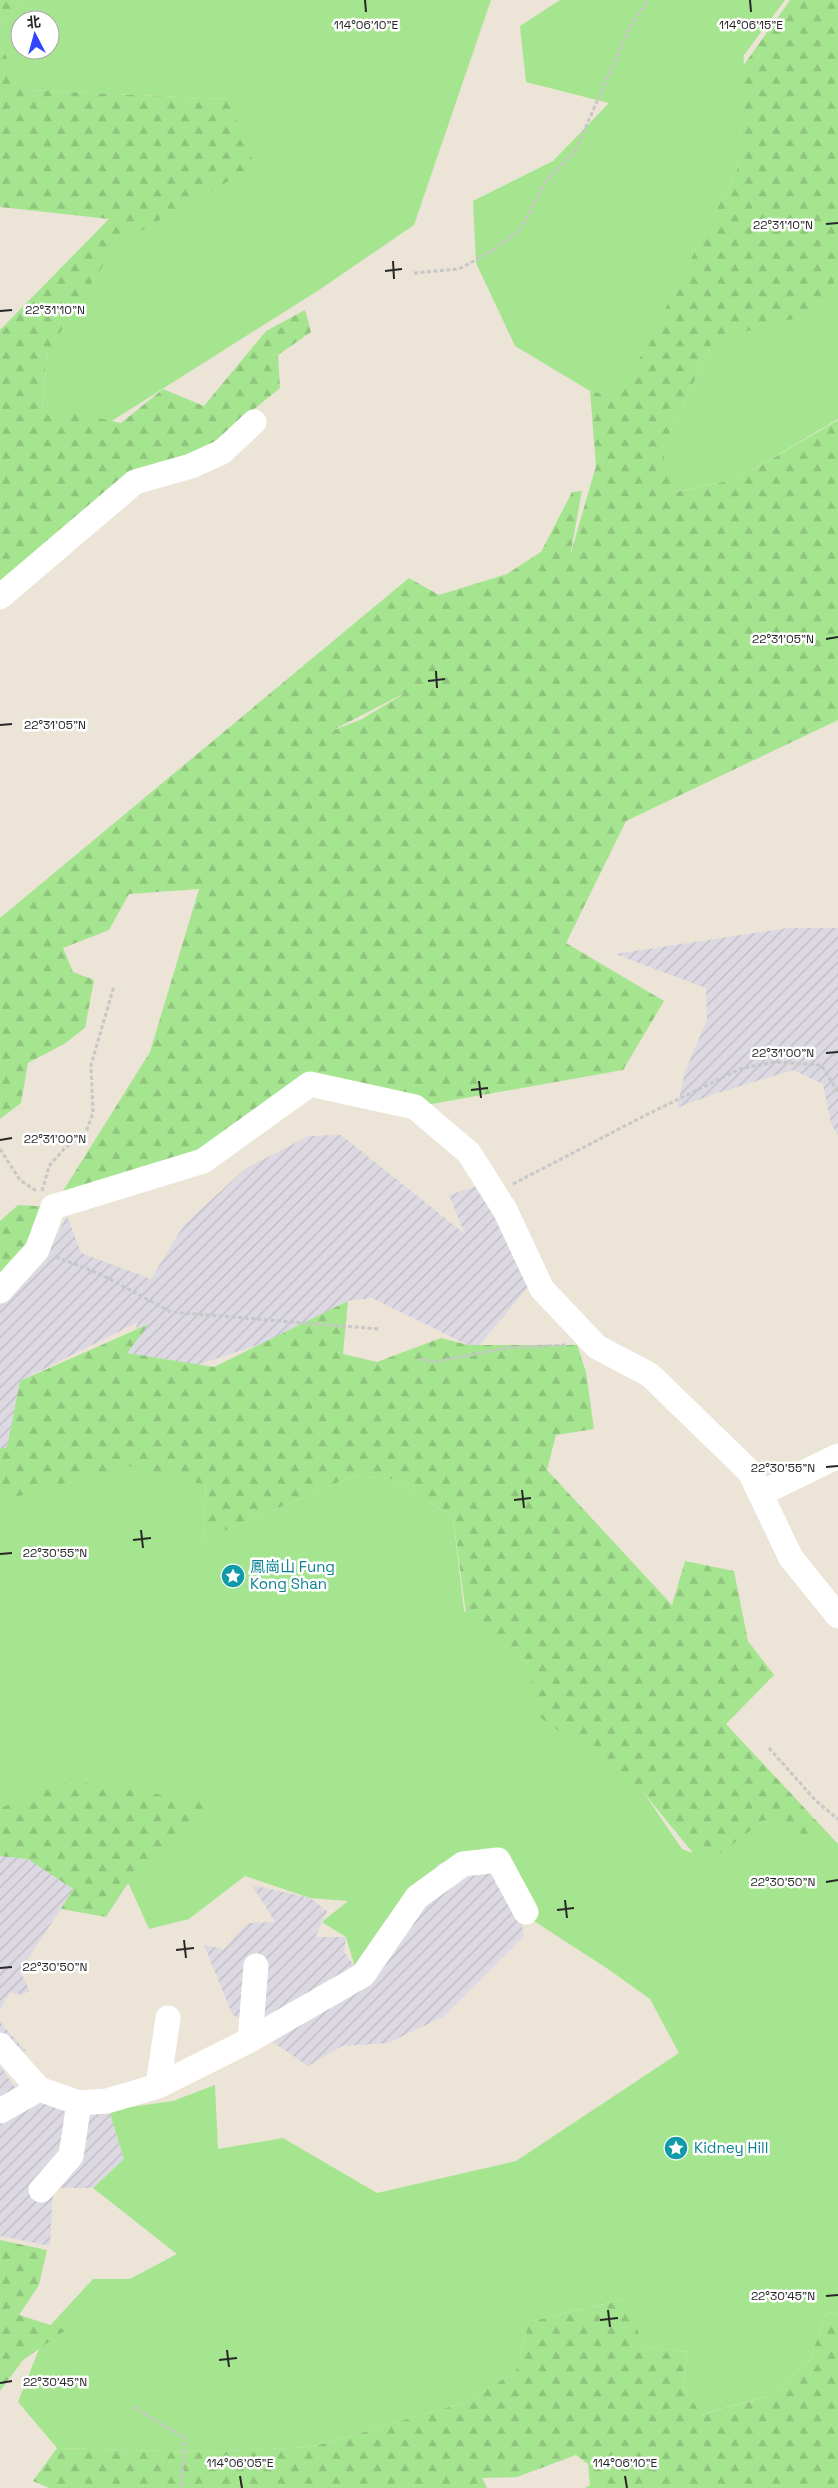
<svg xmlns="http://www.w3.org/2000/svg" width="838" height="2488" font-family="'Space Grotesk','Noto Sans SC',sans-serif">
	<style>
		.industrial { fill: url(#industrial-furrows) }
		.grass { fill: #a6e590; fill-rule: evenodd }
		.forest { fill: url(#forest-firs); fill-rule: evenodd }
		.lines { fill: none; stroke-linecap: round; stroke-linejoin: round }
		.path { stroke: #c7c7c7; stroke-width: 3; stroke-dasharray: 4 2.5; stroke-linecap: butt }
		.minor { stroke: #fff; stroke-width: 25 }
		.ticks { fill: none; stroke: #272727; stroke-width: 2 }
		.labels { text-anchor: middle; stroke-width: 5; stroke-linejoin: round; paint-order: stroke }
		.culture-label { font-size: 15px; fill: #0d838f; stroke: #fff; text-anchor: start }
		.ticks-label { font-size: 12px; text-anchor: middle; fill: #272727; stroke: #fff; stroke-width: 5; stroke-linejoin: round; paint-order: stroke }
	</style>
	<defs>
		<pattern id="industrial-furrows" width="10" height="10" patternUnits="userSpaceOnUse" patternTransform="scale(1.25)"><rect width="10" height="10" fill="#dcd9e2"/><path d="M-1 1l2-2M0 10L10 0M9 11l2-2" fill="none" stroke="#bdbac2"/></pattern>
		<pattern id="forest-firs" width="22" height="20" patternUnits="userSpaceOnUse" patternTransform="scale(1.25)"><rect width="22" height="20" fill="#a6e590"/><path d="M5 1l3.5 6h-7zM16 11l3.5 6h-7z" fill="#8fc47c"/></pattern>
	</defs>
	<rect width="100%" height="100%" fill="#ebe4d7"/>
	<!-- industrial -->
	<g class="industrial">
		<path d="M788,928h50v207l-7,-11 -8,-40 -30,-14 -82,25 -34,13 8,-37 22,-51 -1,-32 -91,-34z"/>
		<path d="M341,1135l124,99 -16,-39 29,-9 52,99 -54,64 -104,-51 -24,3 -81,41 -70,23 -70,-12 11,-31 -118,59 -13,66 -7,2v-149l41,-35 26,-49 14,37 70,26 33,-54 61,-56 64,-33z"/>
		<path d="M0,1852l39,10 34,28 -53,81 10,20 -9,4 -11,-3 -10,18z"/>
		<path d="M476,1853l39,36 9,47 -81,81 -55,26 -46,3 -34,20 -76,-52 -28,-69 20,4 24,-26 27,-1 -23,-37 58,13 17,13 -12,26h31l-2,15 11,15 46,-27 37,-76z"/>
		<path d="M0,2022l26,29 -26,3z"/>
		<path d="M0,2066l16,22 52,25 41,-3 15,49 -31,29h-40l-3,58 -50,-10z"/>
	</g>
	<!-- grass -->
	<g class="grass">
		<path d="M25,0h466l-77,225 -95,65 -212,134 -65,-17 6,-63 79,-115 102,-130 -205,-9 -24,-45v-18zM20,20h30v30h-30z"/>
		<path d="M560,0h225l-41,55 -7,115 -118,229 -29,-8 -75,-45 -39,-83 -3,-62 80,-40 56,-58 -83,-21 -6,-56z"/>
		<path d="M838,267v152l-101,60 -74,15 -1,-45 52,-109z"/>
		<path d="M838,640v77l-14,-66z"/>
		<path d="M136,1459l70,26 -3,55 150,-64 39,3 61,38 11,94 78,64 102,118 38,56 29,11 53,-40 74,27v465l-12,1 -16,47 -42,36 -68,19 -17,-30 4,-33 -43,-5 -19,-48 -96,23 -13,49 -50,31 -154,45 -108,5 -147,-4 -39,-46 29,-73 46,-50h37l47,-25 -84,-66 31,-29 -15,-49 64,-9 42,-16 3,64 65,-11 94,55 139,-32 163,-108 -29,-54 -42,-30 -88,-57 -44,-59 -38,11 -37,76 -46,27 -9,-30 -24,-15 26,-21 -38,-3 -65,-22 -56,43 -40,10 -26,-58 -123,-63v-313z"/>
	</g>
	<!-- forest -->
	<g class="forest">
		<path d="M0,0h25l-25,27z"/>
		<path d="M790,0h48v277l-27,37 -97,26 -52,109 12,43 63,-13 101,-59v220l-4,4 4,76 -212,101 -60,122 98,58 -41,69 -208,37 -105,-23 -131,84 -126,39 -53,73v-59l18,-16 35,2 97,-155 49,-163 -70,5 -20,36 -46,18 10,24 21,8 -9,48 -21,16 -36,19 -7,40 -21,16v-201l409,-340 30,17 68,-21 34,-22 31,-60 10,-1 -12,65 26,-90 -6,-75 29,7 118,-228 6,-104zM407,692l-47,28 -29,11z"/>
		<path d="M0,45l25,45 204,9 26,67 -139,79 -69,108 -5,53 79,17 42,-34 41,17 62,-75 39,-21 6,22 -33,23 2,33 -92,75 -188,118v-251l109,-111 -109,-12z"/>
		<path d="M348,1301l-5,53 34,8 64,-24 27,7h109l9,27 8,57 -38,6 -9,35 125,135 13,-44 49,10 14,70 26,34 -48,49 112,120v4l-74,-28 -53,41 -18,-8 -49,-60 -107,-78 -9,-52 -61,-42 -14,-104 -61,-38 -39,-3 -150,64 3,-55 -78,-19 -128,35v-52l7,-2 13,-66 129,-57 -22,29 87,14z"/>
		<path d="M70,1781l141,21 -85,84 -20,31 -45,-8 12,-20 -45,-30 -28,-3v-48z"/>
		<path d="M0,2240l47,10 -8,35 -20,30 47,15 -43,30 -23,31z"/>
		<path d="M626,2299l18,48 43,5 -4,33 18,30 67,-19 42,-36 16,-47 12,-1v176h-253l5,-3 -2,-21 -12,-9 -59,22 -35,1 5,10h-438l-16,-7 24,-33 147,4 108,-5 154,-45 50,-31 13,-49z"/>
	</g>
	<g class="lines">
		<!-- path -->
		<g class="path">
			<path d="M414,273l45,-4 33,-18 28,-21 26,-49 29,-30 55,-124 18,-27"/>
			<path d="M0,1149l20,31 18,12"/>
			<path d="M513,1184l131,-68 98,-48 34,-6 45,3 17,27"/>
			<path d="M42,1191l7,-25 15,-17 22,-17 7,-19 -2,-48 23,-79"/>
			<path d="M56,1257l44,17 71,38 208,17"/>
			<path d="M420,1359l15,3 70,-14 61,-3"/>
			<path d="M769,1748l47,53 22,18"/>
			<path d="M133,2407l52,31 -4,50"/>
		</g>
		<!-- minor -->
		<g class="minor">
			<path d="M0,597l135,-115 56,-16 31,-14 32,-30"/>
			<path d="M0,1291l37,-41 16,-43 150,-46 107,-77 105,23 54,46 36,57 37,79 55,58 53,28 100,97 41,86 47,58"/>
			<path d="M760,1494l78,-38"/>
			<path d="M250,2040l6,-74"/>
			<path d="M0,2045l39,44 40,14 28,-2 51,-15 92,-46 113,-65 54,-78 46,-33 35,-4 28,52"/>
			<path d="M158,2086l10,-68"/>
			<path d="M0,2111l39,-22"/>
			<path d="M41,2190l30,-34 8,-53"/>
		</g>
	</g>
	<!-- ticks -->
	<path class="ticks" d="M365,0l1,12M750,0l1,12M826,224l12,-1M393,261l1,18M385,271l17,-2M0,311l12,-1M826,639l12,-2M436,671l1,17M428,681l17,-2M0,725l12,-1M826,1053l12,-1M479,1081l2,17M471,1090l17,-2M0,1140l12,-2M826,1467l12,-1M522,1490l2,18M514,1500l17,-2M141,1530l2,18M133,1540l18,-2M0,1554l12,-1M826,1882l12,-2M565,1900l2,18M557,1910l17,-2M184,1940l2,18M176,1950l18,-2M0,1968l12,-1M826,2296l12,-1M608,2310l2,17M600,2320l18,-2M227,2350l2,17M219,2360l18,-2M0,2383l12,-2M240,2476l2,12M625,2476l2,12"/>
	<!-- icons -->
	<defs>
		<g id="sight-disc" transform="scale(1.25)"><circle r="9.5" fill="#0f9aa8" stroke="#fff"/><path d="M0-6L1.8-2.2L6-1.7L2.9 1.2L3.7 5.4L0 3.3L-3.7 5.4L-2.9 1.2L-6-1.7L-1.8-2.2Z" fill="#fff"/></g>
	</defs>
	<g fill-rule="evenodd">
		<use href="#sight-disc" x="233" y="1576"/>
		<use href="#sight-disc" x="676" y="2148"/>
	</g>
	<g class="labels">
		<!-- culture labels -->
		<g class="culture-label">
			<text x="250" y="1572">鳳崗山 Fung<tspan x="250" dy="17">Kong Shan</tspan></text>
			<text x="694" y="2153">Kidney Hill</text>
		</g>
	</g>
	<g class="ticks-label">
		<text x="366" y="29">114°06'10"E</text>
		<text x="751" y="29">114°06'15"E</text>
		<text x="783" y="229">22°31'10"N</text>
		<text x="55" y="314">22°31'10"N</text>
		<text x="783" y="643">22°31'05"N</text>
		<text x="55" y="729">22°31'05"N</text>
		<text x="783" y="1057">22°31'00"N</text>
		<text x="55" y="1143">22°31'00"N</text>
		<text x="783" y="1472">22°30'55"N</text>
		<text x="55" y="1557">22°30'55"N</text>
		<text x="783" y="1886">22°30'50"N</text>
		<text x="55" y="1971">22°30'50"N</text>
		<text x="783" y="2300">22°30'45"N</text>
		<text x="55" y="2386">22°30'45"N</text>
		<text x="240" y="2467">114°06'05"E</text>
		<text x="625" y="2467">114°06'10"E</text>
	</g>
	<!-- north arrow -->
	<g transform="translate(35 35) rotate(354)"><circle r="24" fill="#ffffff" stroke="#a9a9a9"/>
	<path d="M0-4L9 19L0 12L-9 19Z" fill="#3046ff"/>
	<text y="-8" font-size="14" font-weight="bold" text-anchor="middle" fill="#272727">北</text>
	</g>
</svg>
